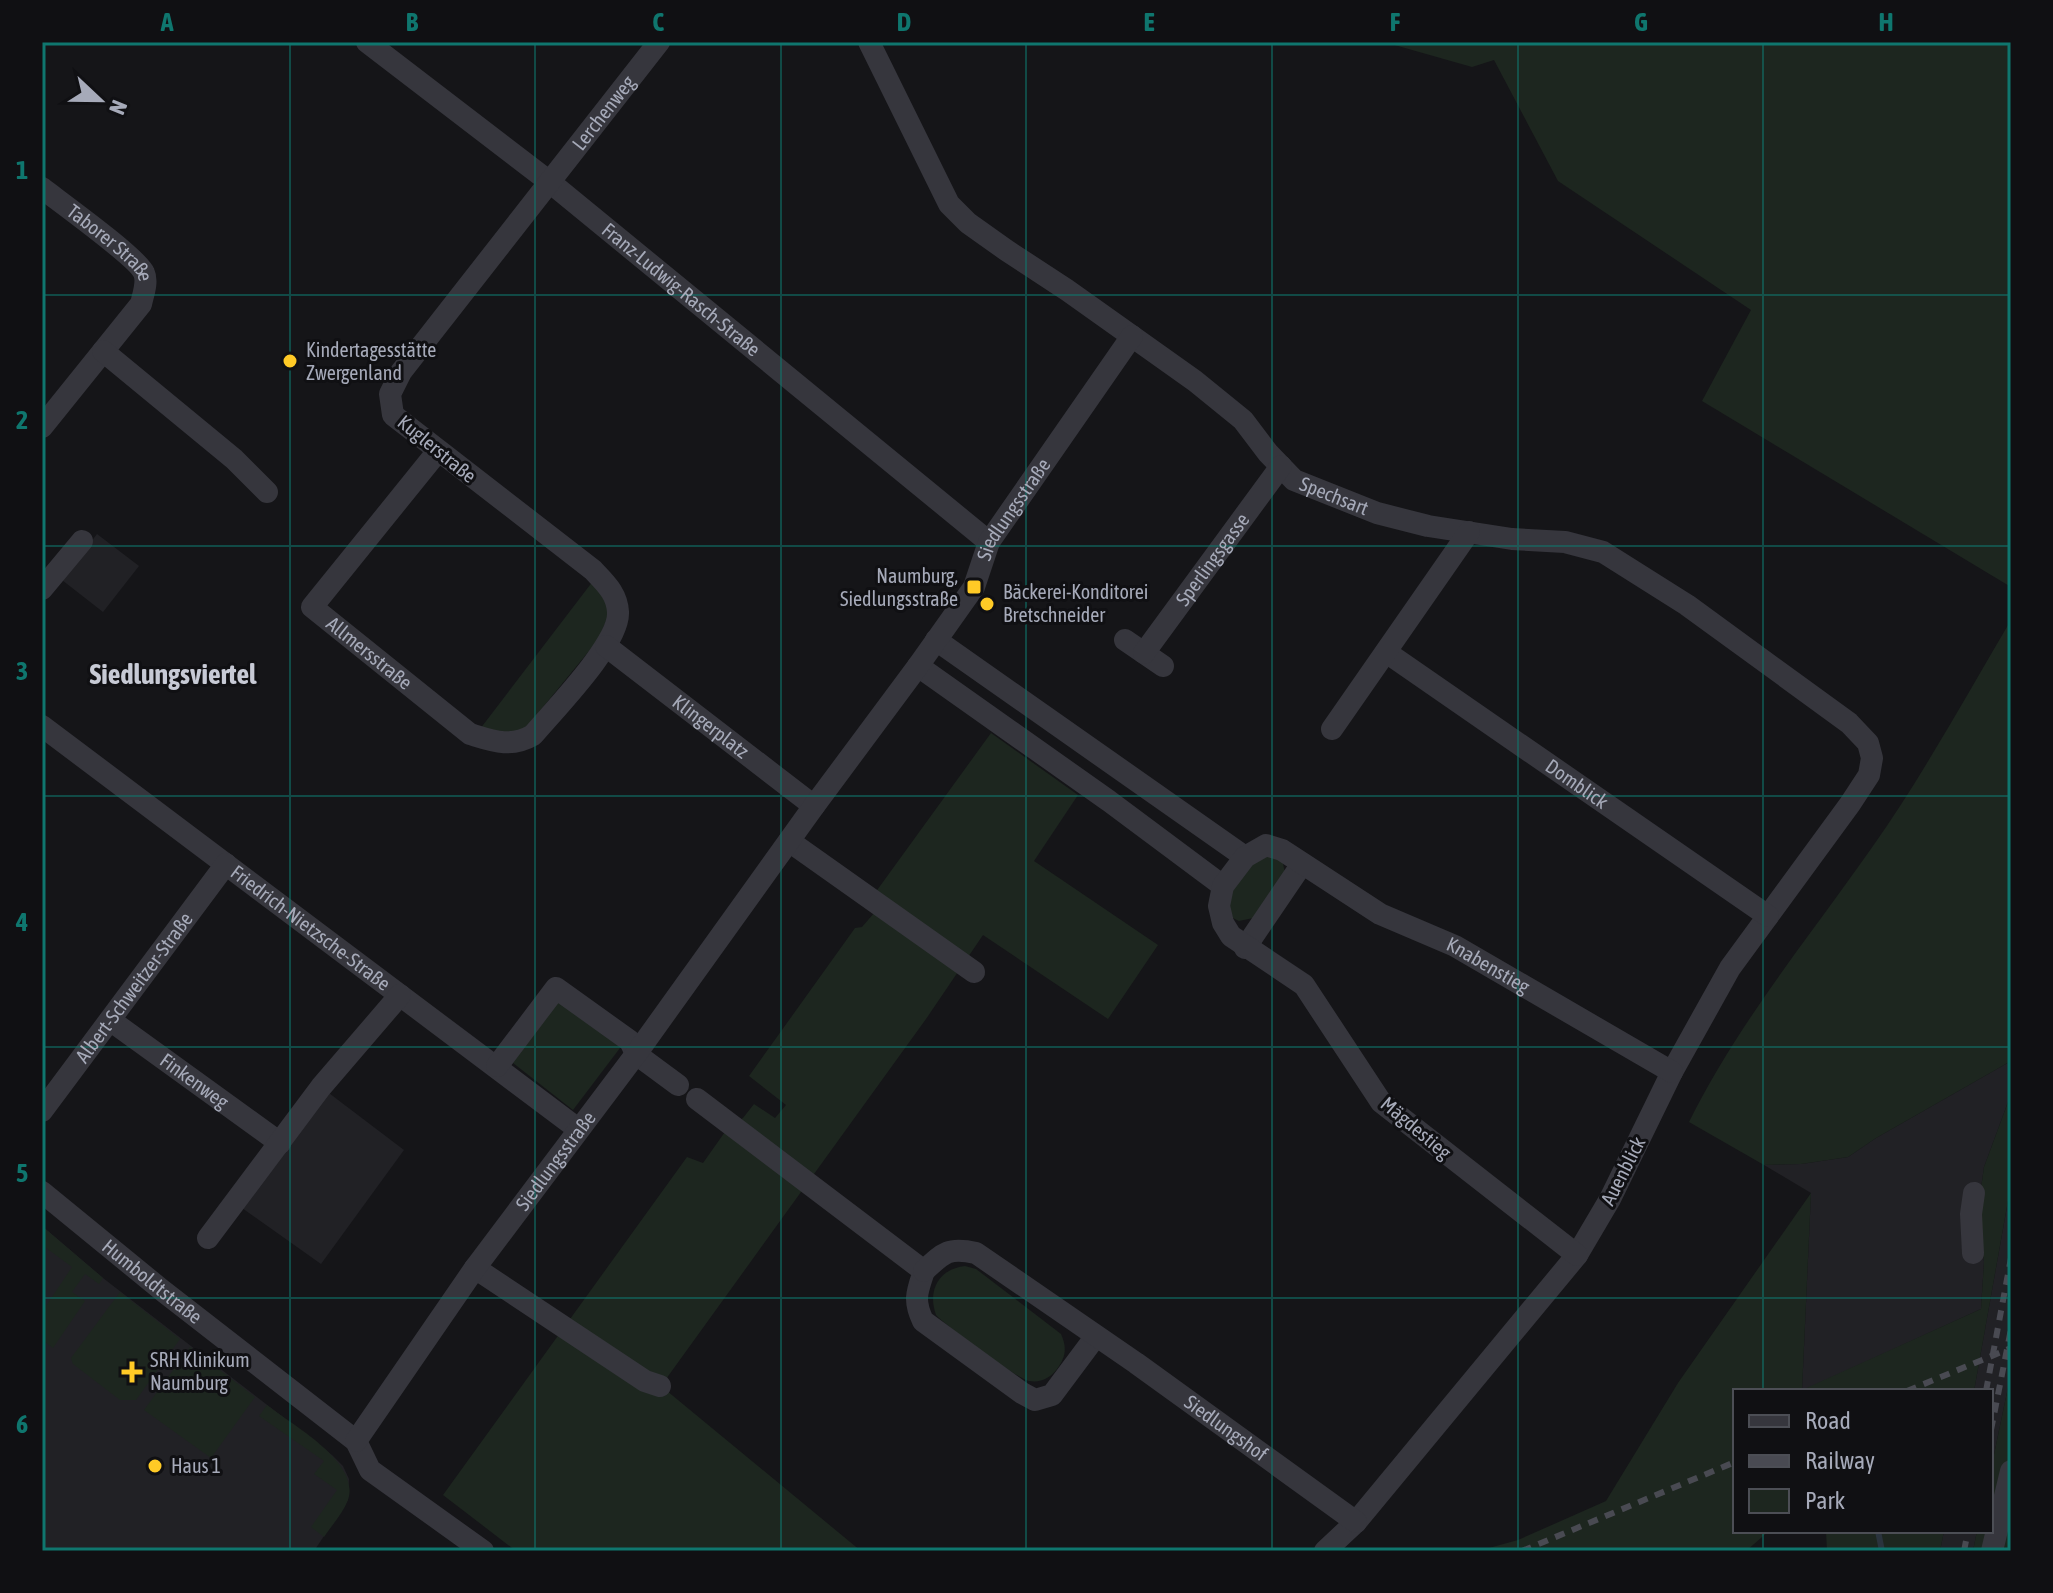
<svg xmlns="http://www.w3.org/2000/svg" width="2053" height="1593" font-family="'Asap Condensed',sans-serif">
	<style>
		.built { fill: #212125 }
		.green { fill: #1d261f }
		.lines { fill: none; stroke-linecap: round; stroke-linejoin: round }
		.stream { stroke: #2a333d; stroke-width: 6 }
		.street { stroke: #36363d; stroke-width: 22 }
		.rail { stroke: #494a52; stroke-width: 6; stroke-dasharray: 10 8; stroke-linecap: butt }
		.grid { fill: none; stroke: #0f766e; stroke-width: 2; stroke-opacity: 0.55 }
		.poi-dot { fill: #ffca26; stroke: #101013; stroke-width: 3 }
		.labels { text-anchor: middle; stroke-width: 6; stroke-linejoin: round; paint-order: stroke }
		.street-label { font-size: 20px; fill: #a6aab9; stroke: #101013 }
		.poi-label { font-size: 20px; fill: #a6aab9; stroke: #101013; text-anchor: start }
		.district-label { font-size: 28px; font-weight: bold; fill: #c7cad5; stroke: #101013 }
		.neatline { fill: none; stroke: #0f766e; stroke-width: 3 }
		.grid-label { font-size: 26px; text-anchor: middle; font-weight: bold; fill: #0f766e }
	</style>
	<rect width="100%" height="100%" fill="#151518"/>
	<!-- built -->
	<g class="built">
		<path d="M97,534l42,32 -36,46 -41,-32z"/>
		<path d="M2011,1061v33l-27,73 -6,42 6,53 -3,47 -179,82 9,-198 -47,-28 37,-1 47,-7 28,-19z"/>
		<path d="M321,1087l83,63 -83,114 -86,-61z"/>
		<path d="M2011,1184v189l-20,96v-78h-17z"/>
		<path d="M42,1226l61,52 229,177 11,11 6,13 -1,21 -34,51h-272z"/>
		<path d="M1944,1531h33l-4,20h-33z"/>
	</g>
	<!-- green -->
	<g class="green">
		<path d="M1384,42h627v545l-309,-186 49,-91 -193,-129 -64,-121 -22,7z"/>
		<path d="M593,581l9,8 8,23 -12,28 -73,89 -11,8 -34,-8z"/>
		<path d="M2011,620v441l-135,77 -28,19 -47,7 -37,1 -75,-43c57,-115 143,-211 213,-319 38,-59 73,-122 109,-183z"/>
		<path d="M991,733l87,62 -44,66 124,84 -50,74 -125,-84 -57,84 -265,367 200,165h-345l-73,-56 244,-338 16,6 24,-34 16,-11 11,-14 21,14 11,-13 -37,-29 106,-148 7,-1 13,-15v-19z"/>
		<path d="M1257,854l25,5 3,14 -32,45 -14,3 -6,-3 -8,-19z"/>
		<path d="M557,994l66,50 -50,66 -65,-51z"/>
		<path d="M2011,1094v90l-37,207h-239v140h34l-23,20h-268l40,-11 88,-39 72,-118 133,-190 -9,197 179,-81 3,-47 -6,-53 6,-42z"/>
		<path d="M42,1226l61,52 -4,6 -14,-10 -13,18 13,9 -32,47 -11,-8v-28l30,-45 -30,-22z"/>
		<path d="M965,1266l11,3 85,65c6,13 5,23 -4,35 -7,9 -16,14 -28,12 -12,-2 -83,-55 -93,-66 -9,-25 3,-46 29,-49z"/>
		<path d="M120,1292l60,47 -44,61h-16l-47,-36 -2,-6z"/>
		<path d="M190,1347l65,50 -44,61 -67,-48z"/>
		<path d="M2011,1373v178h-38l4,-20h14v-62z"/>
		<path d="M267,1405c25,20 94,57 81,95 -5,13 -16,25 -24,37l-13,-10 26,-37 -23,-16 10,-13 -65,-45z"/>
		<path d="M1826,1531h118l-4,20h-113z"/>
	</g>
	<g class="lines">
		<!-- stream -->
		<path class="stream" d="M1878,1531l4,20"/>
		<!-- street -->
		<g class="street">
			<path id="s1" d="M367,42l184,141 438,359"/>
			<path id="s2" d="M869,42l80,162 19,19 38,27 61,40 128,91 48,39 25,33 26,27 83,33 51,13 84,13 53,3 38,10 84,53 162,118 19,20 4,15 -3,17 -19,29 -120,164 -58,104 -62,127 -33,56 -221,267 -31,29"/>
			<path id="s3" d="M42,188c18,14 96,70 102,85 4,9 -1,22 -3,31l-99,123"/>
			<path d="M103,351l131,108 33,33"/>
			<path id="s4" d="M438,451l-126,156 158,127c23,7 41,14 63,1 21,-25 87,-92 85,-123 -1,-19 -13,-29 -25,-42l-200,-155 -3,-21 11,-22 258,-330"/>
			<path d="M42,589l40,-48"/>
			<path d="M936,640l309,217"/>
			<path d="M1125,640l38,26"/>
			<path id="s5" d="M606,646l208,160"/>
			<path id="s6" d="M1386,652l382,264"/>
			<path id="s7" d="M1144,653l137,-187"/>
			<path d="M918,666l191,135 114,85"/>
			<path id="s8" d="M42,726l536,403"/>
			<path d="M1332,729l137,-197"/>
			<path d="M789,841l185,131"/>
			<path d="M1245,948l57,-84"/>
			<path id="s9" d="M110,1020l170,123"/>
			<path d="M497,1066l59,-78 74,53 6,13 42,31"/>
			<path d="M697,1099l227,172c-7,21 -11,29 -1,50l99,72 13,7 17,-5 44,-59"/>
			<path id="s10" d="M42,1111l184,-247"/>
			<path id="s11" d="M42,1192l121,99 193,150 14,29 113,81"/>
			<path d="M208,1238l113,-151 79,-92"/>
			<path d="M1973,1253l-2,-39 3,-21"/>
			<path id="s12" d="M1577,1255l-196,-153 -77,-117 -73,-49 -8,-13 -4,-17 4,-20 22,-29 21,-12 16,5 98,64 75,32 217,126"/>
			<path d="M475,1268l170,113 15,5"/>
			<path id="s13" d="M924,1271c20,-19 25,-24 52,-18l160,110 220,159"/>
			<path id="s14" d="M356,1441l119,-173 161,-214 178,-248 104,-140 56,-79 15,-45 143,-206"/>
			<path d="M1992,1551l19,-80"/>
		</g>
		<!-- rail -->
		<g class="rail">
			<path d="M1907,1391l104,-43"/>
			<path d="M1986,1391l25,-133"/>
			<path d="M1991,1430l20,-101"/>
			<path d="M1522,1551l213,-89"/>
			<path d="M1964,1551l4,-20"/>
		</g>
	</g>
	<!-- grid -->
	<path class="grid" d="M290,42v1509M535,42v1509M781,42v1509M1026,42v1509M1272,42v1509M1518,42v1509M1763,42v1349M42,295h1969M42,546h1969M42,796h1969M42,1047h1969M42,1298h1969M1763,1531v20"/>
	<!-- markers -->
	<g class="poi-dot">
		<circle cx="290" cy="361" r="8"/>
		<rect x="966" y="579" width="16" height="16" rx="4"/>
		<circle cx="987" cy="604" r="8"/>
		<path d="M128 1360h8v8h8v8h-8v8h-8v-8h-8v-8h8z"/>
		<circle cx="155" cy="1466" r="8"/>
	</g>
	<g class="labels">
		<!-- street labels -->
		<g class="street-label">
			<text dy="7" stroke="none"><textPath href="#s4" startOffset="1298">Lerchenweg</textPath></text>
			<text dy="7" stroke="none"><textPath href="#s3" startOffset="88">Taborer Straße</textPath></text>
			<text dy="7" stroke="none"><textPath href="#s1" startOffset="400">Franz-Ludwig-Rasch-Straße</textPath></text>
			<text transform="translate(437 449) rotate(39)" y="7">Kuglerstraße</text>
			<text dy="7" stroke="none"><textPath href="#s2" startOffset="668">Spechsart</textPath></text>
			<text dy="7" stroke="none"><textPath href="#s14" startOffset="1142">Siedlungsstraße</textPath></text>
			<text dy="7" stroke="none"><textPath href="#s7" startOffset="116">Sperlingsgasse</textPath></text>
			<text dy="7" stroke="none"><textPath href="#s4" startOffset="274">Allmersstraße</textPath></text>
			<text dy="7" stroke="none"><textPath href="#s5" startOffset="132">Klingerplatz</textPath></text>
			<text dy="7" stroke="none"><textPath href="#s6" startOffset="232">Domblick</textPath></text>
			<text dy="7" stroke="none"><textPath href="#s8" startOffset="336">Friedrich-Nietzsche-Straße</textPath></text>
			<text dy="7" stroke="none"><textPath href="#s12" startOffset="844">Knabenstieg</textPath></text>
			<text dy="7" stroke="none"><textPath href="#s10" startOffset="154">Albert-Schweitzer-Straße</textPath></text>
			<text dy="7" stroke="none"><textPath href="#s9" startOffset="104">Finkenweg</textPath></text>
			<text transform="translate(1416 1128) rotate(40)" y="7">Mägdestieg</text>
			<text dy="7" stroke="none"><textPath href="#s14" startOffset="344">Siedlungsstraße</textPath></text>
			<text transform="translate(1623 1171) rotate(-63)" y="7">Auenblick</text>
			<text dy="7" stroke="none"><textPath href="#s11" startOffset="142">Humboldtstraße</textPath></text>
			<text dy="7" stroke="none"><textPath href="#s13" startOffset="364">Siedlungshof</textPath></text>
		</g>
		<!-- poi labels -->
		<g class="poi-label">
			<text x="306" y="357">Kindertagesstätte<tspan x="306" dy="23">Zwergenland</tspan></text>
			<text x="958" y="583" text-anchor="end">Naumburg,<tspan x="958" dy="23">Siedlungsstraße</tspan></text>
			<text x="1003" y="599">Bäckerei-Konditorei<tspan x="1003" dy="23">Bretschneider</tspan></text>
			<text x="150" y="1367">SRH Klinikum<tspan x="150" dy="23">Naumburg</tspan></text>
			<text x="171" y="1473">Haus 1</text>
		</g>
		<!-- district labels -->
		<g class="district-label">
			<text x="173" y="684">Siedlungsviertel</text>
		</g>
	</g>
	<!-- border -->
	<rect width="2053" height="1593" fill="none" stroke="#101013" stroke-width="88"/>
	<!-- legend -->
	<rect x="1733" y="1389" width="260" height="144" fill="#101013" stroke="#4c4e55" stroke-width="2"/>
	<rect x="1749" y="1415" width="40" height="12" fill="#36363d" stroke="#4c4e55" stroke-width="2"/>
	<text x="1805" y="1429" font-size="24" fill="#a6aab9">Road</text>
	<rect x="1749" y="1455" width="40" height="12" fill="#494a52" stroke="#4c4e55" stroke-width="2"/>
	<text x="1805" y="1469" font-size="24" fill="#a6aab9">Railway</text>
	<rect x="1749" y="1489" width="40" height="24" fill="#1d261f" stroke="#4c4e55" stroke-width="2"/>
	<text x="1805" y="1509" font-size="24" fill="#a6aab9">Park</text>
	<!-- north arrow -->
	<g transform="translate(100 100) rotate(112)" stroke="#101013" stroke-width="6" paint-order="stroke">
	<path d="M0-6L14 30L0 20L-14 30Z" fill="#a6aab9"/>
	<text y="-12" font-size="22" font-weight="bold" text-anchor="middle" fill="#a6aab9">N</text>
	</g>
	<rect x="44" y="44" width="1965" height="1505" class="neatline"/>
	<g class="grid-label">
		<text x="167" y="31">A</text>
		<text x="412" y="31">B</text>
		<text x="658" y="31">C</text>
		<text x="904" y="31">D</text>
		<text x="1149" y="31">E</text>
		<text x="1395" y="31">F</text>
		<text x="1641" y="31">G</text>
		<text x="1886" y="31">H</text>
		<text x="22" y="179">1</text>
		<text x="22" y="429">2</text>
		<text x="22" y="680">3</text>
		<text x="22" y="931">4</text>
		<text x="22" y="1182">5</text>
		<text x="22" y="1433">6</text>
	</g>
</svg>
